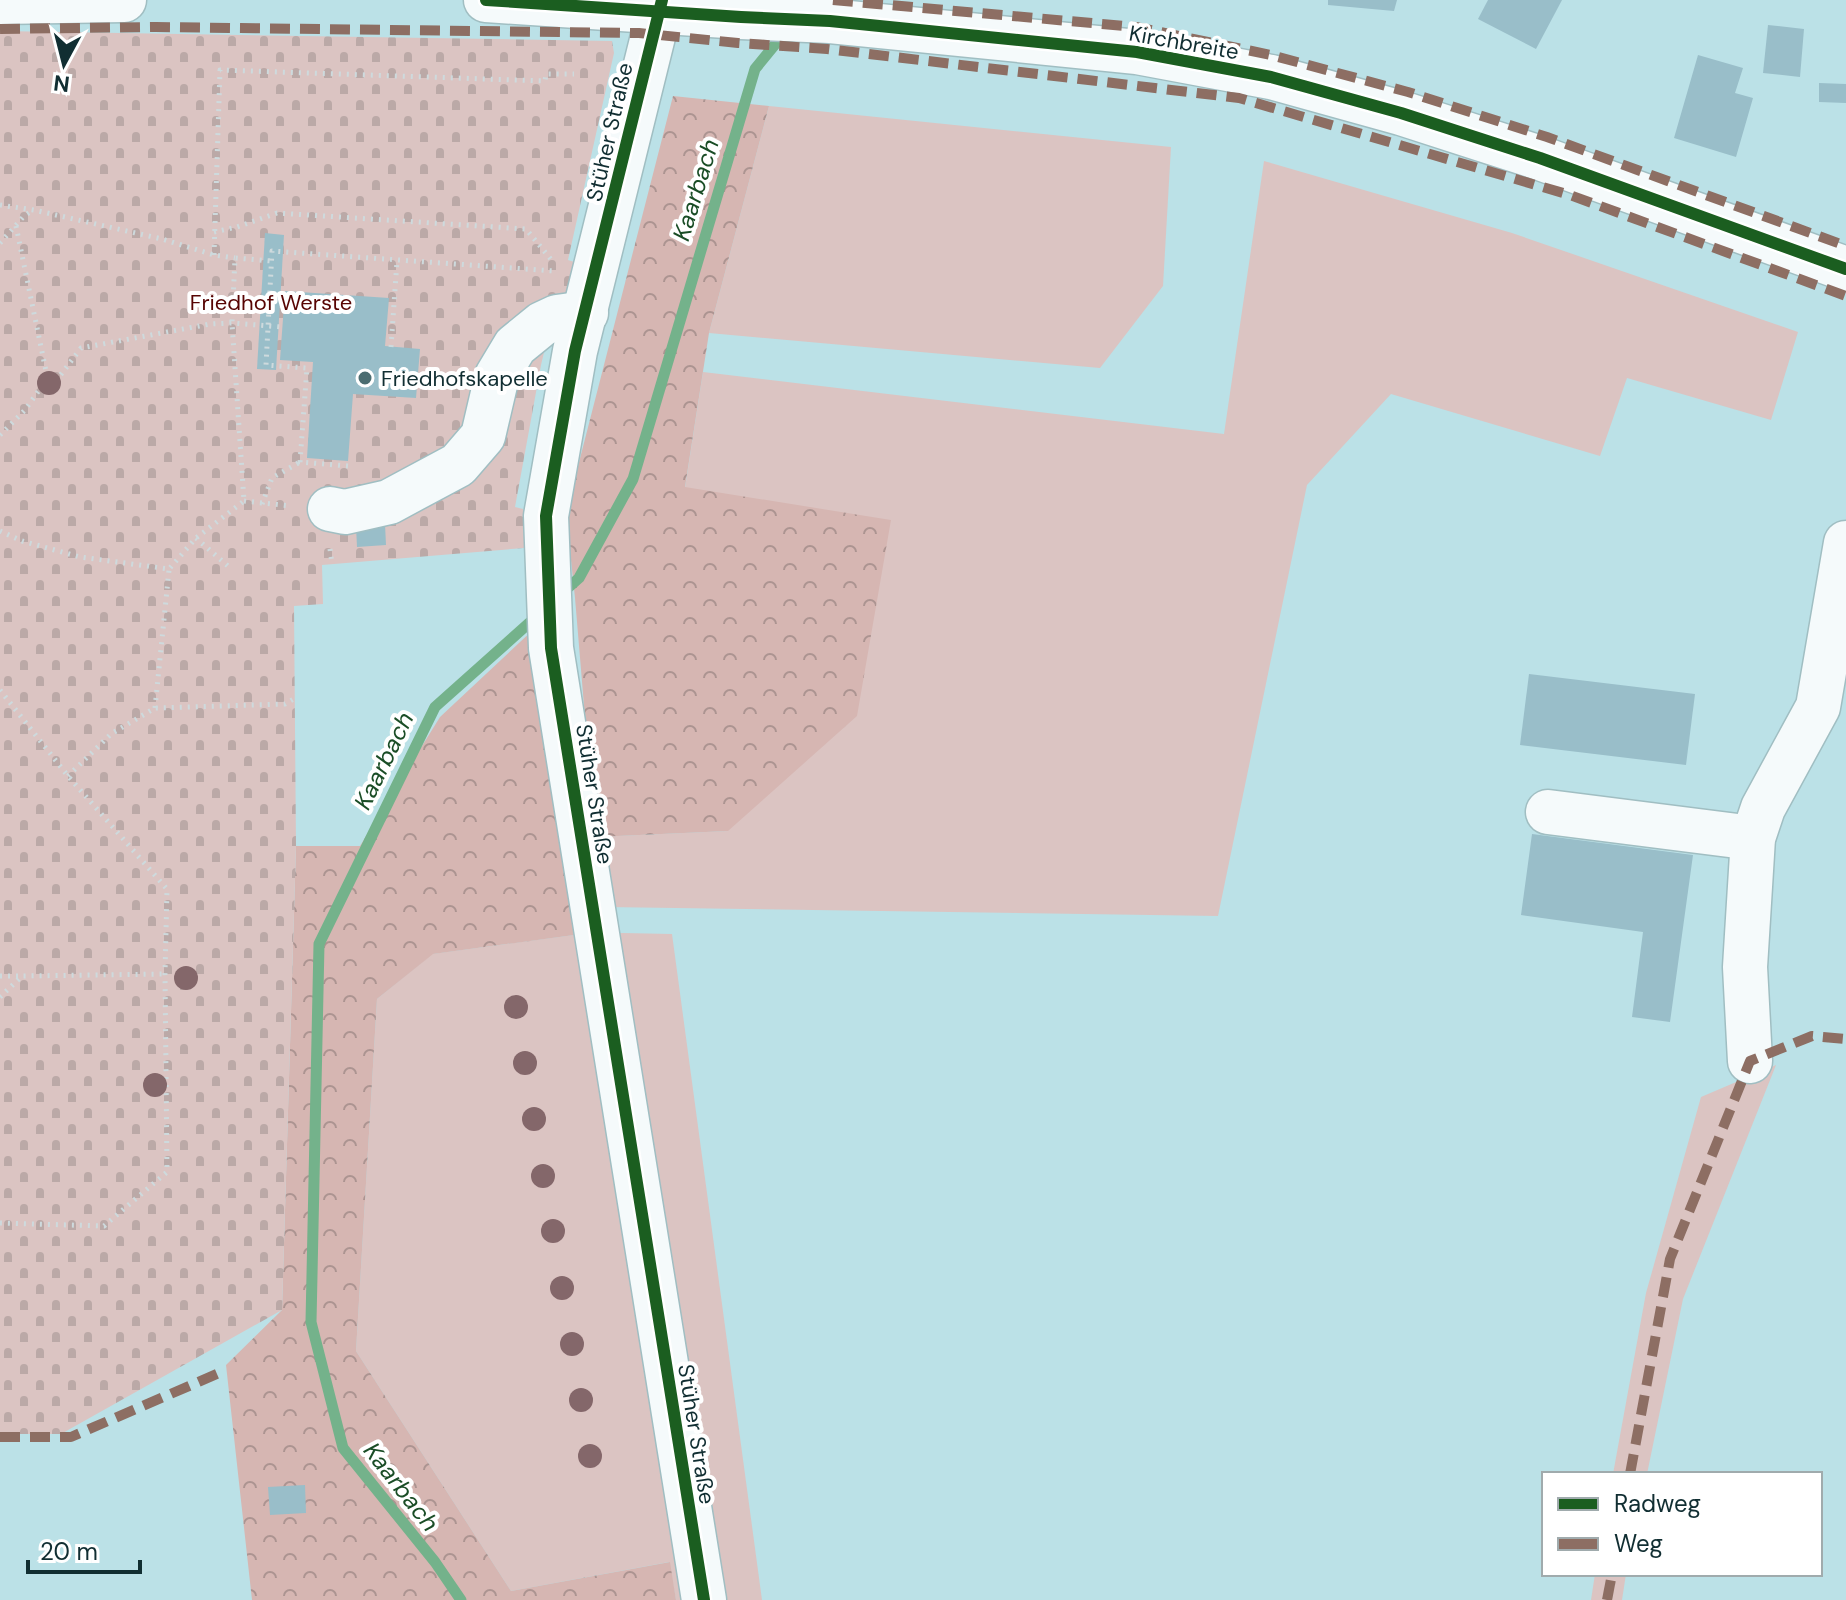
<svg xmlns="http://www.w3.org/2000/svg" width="1846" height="1600" font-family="'DM Sans',sans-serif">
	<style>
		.grass { fill: #dbc4c2 }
		.forest { fill: url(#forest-crowns) }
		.cemetery { fill: url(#cemetery-stones) }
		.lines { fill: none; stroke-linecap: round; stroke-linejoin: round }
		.stream { stroke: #74b28b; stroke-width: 11 }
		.building { fill: #99bec9 }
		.minor-casing { stroke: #a0bec2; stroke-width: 47 }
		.path { stroke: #cedadd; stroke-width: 5; stroke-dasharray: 2 6; stroke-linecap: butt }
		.minor { stroke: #f5fafb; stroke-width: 44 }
		.quiet { stroke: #8d6e63; stroke-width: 10; stroke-dasharray: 20 10; stroke-linecap: butt }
		.cycleway-casing { stroke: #fff; stroke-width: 17 }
		.cycleway { stroke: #1b5e20; stroke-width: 12 }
		.tree { fill: #84676a }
		.poi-dot { fill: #4c6d71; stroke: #fff; stroke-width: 3 }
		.labels { text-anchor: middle; stroke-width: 8; stroke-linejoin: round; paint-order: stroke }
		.street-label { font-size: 22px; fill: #112e32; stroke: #fff }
		.park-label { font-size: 22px; fill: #570403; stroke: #fff }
		.poi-label { font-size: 22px; fill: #112e32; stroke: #fff; text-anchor: start }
		.water-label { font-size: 24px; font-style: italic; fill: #1a4d26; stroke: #fff }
	</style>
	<defs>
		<pattern id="forest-crowns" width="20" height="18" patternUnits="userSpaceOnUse" patternTransform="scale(2)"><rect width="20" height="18" fill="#d6b6b2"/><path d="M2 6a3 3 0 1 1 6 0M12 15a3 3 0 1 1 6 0" fill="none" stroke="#ac9491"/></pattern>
		<pattern id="cemetery-stones" width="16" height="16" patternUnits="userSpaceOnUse" patternTransform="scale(2)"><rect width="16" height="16" fill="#dbc4c2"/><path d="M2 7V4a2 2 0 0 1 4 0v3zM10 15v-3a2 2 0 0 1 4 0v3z" fill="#bba9a7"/></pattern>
	</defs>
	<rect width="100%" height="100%" fill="#bbe1e7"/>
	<!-- grass -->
	<g class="grass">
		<path d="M769,106l402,41 -8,139 -63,82 -391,-35z"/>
		<path d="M1264,161l248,72 286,99 -27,88 -144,-42 -27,78 -209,-62 -84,91 -89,431 -613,-9 -10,-70 133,-6 -43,-343 18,-116 521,62z"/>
		<path d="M623,933l49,1 90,666h-86l-7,-38 -158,29 -155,-240 21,-352 55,-45 142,-19z"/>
		<path d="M1776,1065l-93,234 -36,175h-34l33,-181 55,-196z"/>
		<path d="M1595,1574h31l-4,26h-31z"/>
	</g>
	<!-- forest -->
	<g class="forest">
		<path d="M673,96l96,10 -60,227 -24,154 206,33 -34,196 -129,115 -133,6 -20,-239 -9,-85z"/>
		<path d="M535,628l39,307 -141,19 -56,45 -21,352 155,240 159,-29 6,38h-424l-26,-235 56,-55 14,-464h64l80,-129z"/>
	</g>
	<!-- cemetery -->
	<path class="cemetery" d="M0,31l612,10 2,12 -46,207 16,5 -34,62 -9,38 -26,142 8,2 2,12 -1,27 -202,17 1,39 -29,2 2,240 -14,464 -221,124h-61z"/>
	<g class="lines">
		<!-- stream -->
		<g class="stream">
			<path d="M560,595l19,-17 54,-99 122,-410 31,-38"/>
			<path d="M461,1600l-26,-38 -92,-114 -32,-126 8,-378 116,-237 103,-92"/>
		</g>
	</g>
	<!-- building -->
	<g class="building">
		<path d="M1328,0h69l-3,11 -66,-6z"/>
		<path d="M1488,0h74l-26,49 -58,-30z"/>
		<path d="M1768,25l36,4 -4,48 -37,-4z"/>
		<path d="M1698,55l45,13 -8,25 18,5 -17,59 -62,-19z"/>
		<path d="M1819,83l27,1v19l-27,-1z"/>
		<path d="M265,233l19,2 -8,135 -19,-1z"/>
		<path d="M285,291l104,7 -4,48 35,3 -4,49 -63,-4 -5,67 -41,-3 6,-96 -33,-2z"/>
		<path d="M385,524l1,21 -29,2 -1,-21z"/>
		<path d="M1529,674l166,20 -9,71 -166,-20z"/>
		<path d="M1532,834l161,21 -23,167 -38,-5 11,-85 -122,-17z"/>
		<path d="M305,1485l1,28 -36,2 -2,-28z"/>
	</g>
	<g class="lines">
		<!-- minor casing -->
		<g class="minor-casing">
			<g id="minor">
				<path d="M486,0l255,17 89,4 307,31 134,25 130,36 139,45 306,111"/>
				<path d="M662,0l-87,351 -29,165 5,132 153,952"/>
				<path d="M0,2l124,-2"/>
				<path d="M330,509l15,3 44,-10 69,-37 25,-29 14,-60 18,-30 27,-22 15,-7 29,-4"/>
				<path d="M1548,812l205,26"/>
				<path d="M1750,1061l-5,-94 8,-129 10,-30 55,-101 28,-164"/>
			</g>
		</g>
		<!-- path -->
		<g class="path">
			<path d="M0,205l34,5 128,29 52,16 21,3"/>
			<path d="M16,226l31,150"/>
			<path d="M214,232l23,-5 40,-14 249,16 28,34"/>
			<path d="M0,243l24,-27 9,-6"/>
			<path d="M214,255l6,-185 325,11 1,-7h28"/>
			<path d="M391,347l6,-86"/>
			<circle cx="49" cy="383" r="7"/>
			<path d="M56,381l25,-33 129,-24 22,-1 50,4"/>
			<path d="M0,435l25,-25 17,-24"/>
			<path d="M348,466l-48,-4 7,-94 -41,-3 6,-114 282,20"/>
			<path d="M244,501l47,5"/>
			<path d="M262,504l10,-26 28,-16"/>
			<path d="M0,531l22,10 58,16 89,12 27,-31 48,-37 -12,-178 3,-65 37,3"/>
			<path d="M196,538l33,29"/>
			<path d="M330,549l2,15"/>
			<path d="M0,690l68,86 99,113 -2,85 2,198 -63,54 -104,-3"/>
			<path d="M155,708l14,-138"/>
			<path d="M68,776l43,-42 44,-26 130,-4 12,-7"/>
			<path d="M0,976h21"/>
			<path d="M0,997l22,-21 143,-2"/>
		</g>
		<!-- minor -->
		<use href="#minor" class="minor"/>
		<!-- quiet -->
		<g class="quiet">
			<path d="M833,0l303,27 135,28 137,37 139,45 299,109"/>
			<path d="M0,29l156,-2 483,6 99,10 89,6 412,49 331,97 276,101"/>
			<path d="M0,1437h71l148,-64"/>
			<path d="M1630,1474l40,-215 80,-198 62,-25 34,3"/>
			<path d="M1607,1600l5,-26"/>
		</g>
		<!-- cycleway casing -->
		<g class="cycleway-casing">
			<g id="cycleway">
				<path d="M486,0l255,17 89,4 307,31 134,25 130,36 139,45 306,111"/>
				<path d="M662,0l-87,351 -29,165 5,132 153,952"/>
			</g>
		</g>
		<!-- cycleway -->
		<use href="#cycleway" class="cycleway"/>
	</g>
	<!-- trees -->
	<g class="tree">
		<circle cx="49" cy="383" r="12"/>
		<circle cx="186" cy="978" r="12"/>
		<circle cx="516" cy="1007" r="12"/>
		<circle cx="525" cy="1063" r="12"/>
		<circle cx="155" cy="1085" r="12"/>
		<circle cx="534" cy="1119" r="12"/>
		<circle cx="543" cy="1176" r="12"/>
		<circle cx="553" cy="1231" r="12"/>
		<circle cx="562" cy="1288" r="12"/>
		<circle cx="572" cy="1344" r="12"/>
		<circle cx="581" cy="1400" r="12"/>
		<circle cx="590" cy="1456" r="12"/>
	</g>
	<!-- markers -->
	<circle class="poi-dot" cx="365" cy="378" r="8"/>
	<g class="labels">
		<!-- street labels -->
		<g class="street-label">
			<text transform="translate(1184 42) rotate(10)" y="8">Kirchbreite</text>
			<text transform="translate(609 132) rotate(-77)" y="8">Stüher Straße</text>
			<text transform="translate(595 794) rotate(81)" y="8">Stüher Straße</text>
			<text transform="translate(697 1434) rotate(81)" y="8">Stüher Straße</text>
		</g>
		<!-- park labels -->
		<g class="park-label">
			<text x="271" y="310">Friedhof Werste</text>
		</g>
		<!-- poi labels -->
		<g class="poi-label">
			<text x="381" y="386">Friedhofskapelle</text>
		</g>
		<!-- water labels -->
		<g class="water-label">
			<text transform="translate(696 190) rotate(-73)" y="8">Kaarbach</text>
			<text transform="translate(384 761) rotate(-64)" y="8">Kaarbach</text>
			<text transform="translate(401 1487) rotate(52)" y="8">Kaarbach</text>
		</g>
	</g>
	<!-- legend -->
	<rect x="1542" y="1472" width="280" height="104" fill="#ffffff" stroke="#a0abad" stroke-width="2"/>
	<rect x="1558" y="1498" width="40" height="12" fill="#1b5e20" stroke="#a0abad" stroke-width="2"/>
	<text x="1614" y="1512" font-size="24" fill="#112e32">Radweg</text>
	<rect x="1558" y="1538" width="40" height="12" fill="#8d6e63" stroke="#a0abad" stroke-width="2"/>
	<text x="1614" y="1552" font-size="24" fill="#112e32">Weg</text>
	<!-- north arrow -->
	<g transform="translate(64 64) rotate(187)" stroke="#ffffff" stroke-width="6" paint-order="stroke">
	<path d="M0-6L14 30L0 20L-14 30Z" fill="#112e32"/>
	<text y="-12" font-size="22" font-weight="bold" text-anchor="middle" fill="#112e32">N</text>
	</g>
	<!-- scale -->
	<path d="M28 1560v12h112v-12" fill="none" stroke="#112e32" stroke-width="4"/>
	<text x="40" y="1560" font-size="24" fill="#112e32" stroke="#ffffff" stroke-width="6" paint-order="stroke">20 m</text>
</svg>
